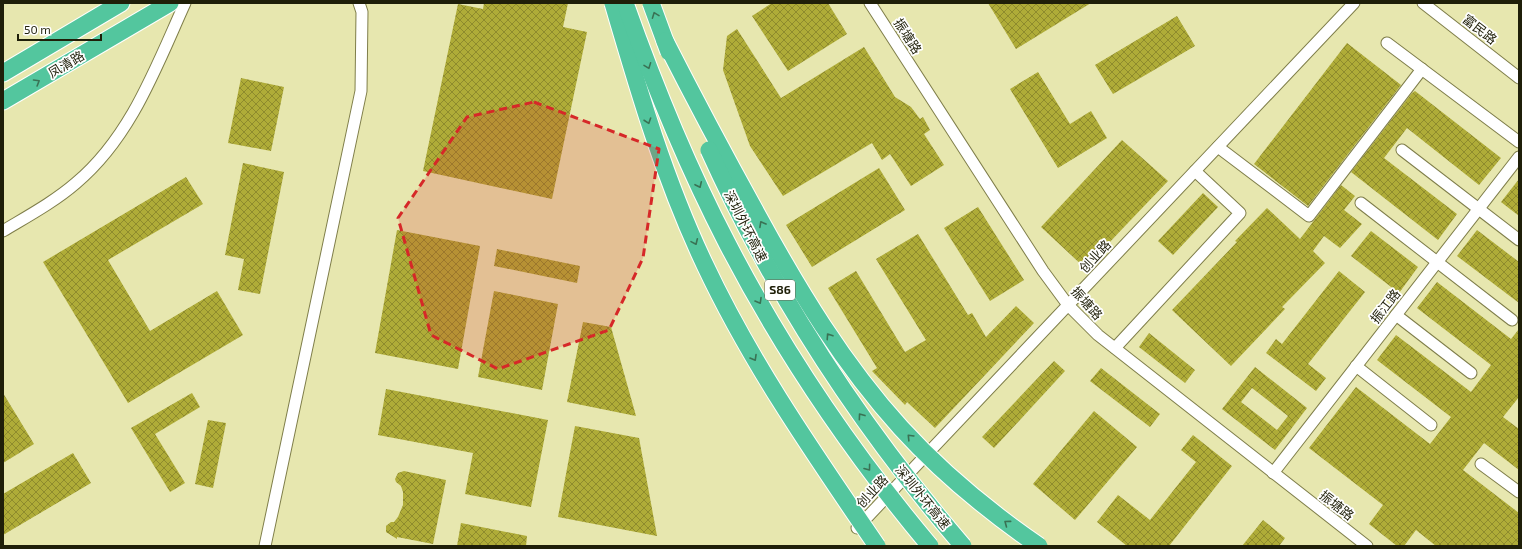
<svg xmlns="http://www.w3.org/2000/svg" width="1522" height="549" font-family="'Exo 2','Noto Sans SC',sans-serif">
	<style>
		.building { fill: url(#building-cross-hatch); fill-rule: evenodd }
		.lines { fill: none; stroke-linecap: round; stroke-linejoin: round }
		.minor-casing { stroke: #7f7e4a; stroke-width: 13 }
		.highway-casing { stroke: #fff; stroke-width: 19 }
		.minor { stroke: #fff; stroke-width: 11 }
		.highway { stroke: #53c69e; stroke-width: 17 }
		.highway-bridge-casing { stroke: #fff; stroke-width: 19; stroke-linecap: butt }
		.highway-bridge { stroke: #53c69e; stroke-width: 17 }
		.oneway { stroke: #397254 }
		.marked { fill: #d62828; fill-opacity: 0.2; stroke: #d62828; stroke-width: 3; stroke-dasharray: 8 5; stroke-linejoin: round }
		.labels { text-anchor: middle; stroke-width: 3.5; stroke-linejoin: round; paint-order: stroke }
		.shield { fill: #fff; stroke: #626253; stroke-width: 1 }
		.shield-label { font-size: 12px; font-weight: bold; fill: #1f1f09 }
		.street-label { font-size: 13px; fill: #1f1f09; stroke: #fff }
	</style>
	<defs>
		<pattern id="building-cross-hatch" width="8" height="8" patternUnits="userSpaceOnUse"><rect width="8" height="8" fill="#afac38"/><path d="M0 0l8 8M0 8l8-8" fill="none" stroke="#8e8b2d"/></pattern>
	</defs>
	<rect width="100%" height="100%" fill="#e7e7af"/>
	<!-- building -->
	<g class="building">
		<path d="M484,3h84l-5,24 24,5 -35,167 -129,-28 35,-167 25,5z"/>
		<path d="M772,3h56l19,31 -59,37 -36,-55z"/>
		<path d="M988,3h103l-75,46z"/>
		<path d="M1177,16l18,30 -82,48 -18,-29z"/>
		<path d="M737,29l44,69 83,-51 31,50 16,10 9,12 3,-2 7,13 -6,4 20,31 -33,21 -21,-32 -8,6 -10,-17 -89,53 -33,-50 -27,-76 4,-34z"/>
		<path d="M1347,43l54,42 -93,121 -54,-42z"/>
		<path d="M1038,72l32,52 21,-13 16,27 -49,30 -48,-79z"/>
		<path d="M241,78l43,9 -13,64 -43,-8z"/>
		<path d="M1415,91l86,67 -22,27 -72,-57 -23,30 73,56 -19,26 -87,-68 61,-79z"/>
		<path d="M1122,140l46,41 -83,87 -44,-41z"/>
		<path d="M243,163l41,9 -24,122 -22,-4 6,-31 -19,-4z"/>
		<path d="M879,168l26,42 -93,57 -26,-42z"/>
		<path d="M186,177l17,27 -95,56 42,71 67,-40 26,44 -115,68 -85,-141z"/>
		<path d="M1519,179v37l-18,-14z"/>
		<path d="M1341,185l14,11 -11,14 18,14 -22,24 -16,-12 -11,15 12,12 -43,44 3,2 -54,57 -59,-56 65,-68 -2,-1 32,-33 33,31z"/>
		<path d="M1203,193l15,14 -45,48 -15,-14z"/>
		<path d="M978,207l46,73 -34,21 -46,-73z"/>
		<path d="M397,230l83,16 -22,123 -83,-16z"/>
		<path d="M1477,230l42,32v41l-62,-47z"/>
		<path d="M1371,231l47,36 -19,26 -48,-37z"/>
		<path d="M918,234l50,81 4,-2 14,24 30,-31 18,17 -99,105 -28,-26 -2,3 -33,-34 5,-3 -49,-80 28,-17 49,81 21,-12 -50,-81z"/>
		<path d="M497,249l83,17 -3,17 -83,-17z"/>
		<path d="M1339,271l26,21 -57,72 18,14 -10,13 -50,-38 10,-14 6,5z"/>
		<path d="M1437,282l74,57 8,-10v68l-16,20 16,12v41l-35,-27 -21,27 56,43v33h-83l-20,-16 -12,16h-7l-28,-22 14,-19 -74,-57 47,-61 74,57 21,-27 -74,-57 19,-25 75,57 20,-27 -74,-57z"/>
		<path d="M494,291l64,13 -16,86 -64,-13z"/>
		<path d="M583,322l28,5 25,89 -69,-14z"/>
		<path d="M1149,333l46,37 -10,13 -46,-36z"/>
		<path d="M1054,361l11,10 -71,77 -12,-11z"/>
		<path d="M1255,367l52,41 -32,42 -53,-41zM1252,388l36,28 -11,14 -36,-28z"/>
		<path d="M1101,368l59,46 -10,13 -60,-46z"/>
		<path d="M386,389l162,31 -17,87 -66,-13 8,-41 -95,-18z"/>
		<path d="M3,393l31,51 -31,19z"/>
		<path d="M192,393l8,14 -45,27 30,49 -15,9 -39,-64z"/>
		<path d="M1094,411l43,36 -62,73 -42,-36z"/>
		<path d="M208,420l18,3 -13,65 -18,-4z"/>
		<path d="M575,426l64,12 18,98 -99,-19z"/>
		<path d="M1193,435l39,31 -63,80h-42l-30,-24 21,-27 32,25 46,-58 -15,-12z"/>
		<path d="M73,453l18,30 -88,52v-41z"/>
		<path d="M404,471l42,9 -13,64 -36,-7v2l-11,-7v-6l5,-4h3l4,-5 5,-12v-13l-2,-6 -5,-4 -1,-3 3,-6z"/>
		<path d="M1263,520l22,18 -6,8h-37z"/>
		<path d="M461,523l66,13 -1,10h-69z"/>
	</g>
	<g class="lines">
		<!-- minor casing -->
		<g class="minor-casing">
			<g id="minor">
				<path d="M870,3l173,268 25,34 30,30 269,211"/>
				<path d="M1423,3l96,75"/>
				<path d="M1387,43l132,99"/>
				<path d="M1218,147l91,69 113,-147"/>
				<path d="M1402,150l117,90"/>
				<path d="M1361,203l151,117"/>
				<path d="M3,231c25,-15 51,-29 73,-48 55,-46 80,-116 109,-180"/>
				<path d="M1396,315l75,58"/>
				<path d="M1115,348l125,-135 -45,-42"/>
				<path d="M1356,366l75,59"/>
				<path d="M1481,464l38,28"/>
				<path d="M1273,473l246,-316"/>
				<path d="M857,528l497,-525"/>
				<path d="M265,546l96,-455 1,-79 -3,-9"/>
			</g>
		</g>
		<!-- highway casing -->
		<g class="highway-casing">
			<g id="highway">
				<path d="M3,73l118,-70"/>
				<path d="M3,101l167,-98"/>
			</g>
		</g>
		<!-- minor -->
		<use href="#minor" class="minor"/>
		<!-- highway -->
		<use href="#highway" class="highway"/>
		<!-- highway-bridge casing -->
		<g class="highway-bridge-casing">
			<g id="highway-bridge">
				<path d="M613,3c26,89 52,178 92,262 47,100 110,190 172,281"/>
				<path d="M625,3c29,82 62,163 102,240 56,108 125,210 203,303"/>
				<path d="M651,3l18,49"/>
				<path d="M665,41c30,59 61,117 93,175 41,75 85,148 143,212 41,45 87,83 138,118"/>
				<path d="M709,150c65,144 151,276 254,396"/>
			</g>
		</g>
		<!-- highway-bridge -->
		<use href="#highway-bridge" class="highway-bridge"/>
	</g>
	<!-- one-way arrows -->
	<defs><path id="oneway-chevron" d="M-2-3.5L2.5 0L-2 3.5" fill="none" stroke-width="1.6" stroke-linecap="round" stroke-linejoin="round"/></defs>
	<g class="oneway">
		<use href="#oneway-chevron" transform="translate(655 15) rotate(-111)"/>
		<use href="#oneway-chevron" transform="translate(648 66) rotate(69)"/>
		<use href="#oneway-chevron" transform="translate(37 82) rotate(-31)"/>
		<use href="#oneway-chevron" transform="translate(648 121) rotate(71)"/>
		<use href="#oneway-chevron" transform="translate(699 185) rotate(65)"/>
		<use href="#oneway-chevron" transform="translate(762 224) rotate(-119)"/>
		<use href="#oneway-chevron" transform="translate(695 242) rotate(66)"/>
		<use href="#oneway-chevron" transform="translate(759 301) rotate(60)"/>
		<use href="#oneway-chevron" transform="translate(829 336) rotate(-124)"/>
		<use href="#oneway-chevron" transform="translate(754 358) rotate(60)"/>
		<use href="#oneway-chevron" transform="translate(861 416) rotate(-126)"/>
		<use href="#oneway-chevron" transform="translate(910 437) rotate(-134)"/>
		<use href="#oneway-chevron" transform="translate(868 468) rotate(53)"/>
		<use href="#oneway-chevron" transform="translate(1007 523) rotate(-143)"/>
	</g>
	<!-- marked area -->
	<path class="marked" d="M534,102l125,47 -16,109 -34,72 -111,39 -67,-34 -33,-117 69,-101z"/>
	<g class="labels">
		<!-- shield labels -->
		<rect class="shield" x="765" y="280" width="30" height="20" rx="3"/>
		<g class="shield-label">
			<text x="780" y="294">S86</text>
		</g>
		<!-- street labels -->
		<g class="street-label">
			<text transform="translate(1480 29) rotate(38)" y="5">富民路</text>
			<text transform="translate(908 36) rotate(57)" y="5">振塘路</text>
			<text transform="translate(66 64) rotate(-31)" y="5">凤清路</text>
			<text transform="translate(746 226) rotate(63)" y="5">深圳外环高速</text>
			<text transform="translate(1095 256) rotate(-47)" y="5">创业路</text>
			<text transform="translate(1087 303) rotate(48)" y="5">振塘路</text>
			<text transform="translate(1385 306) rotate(-52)" y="5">振江路</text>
			<text transform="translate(872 491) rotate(-47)" y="5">创业路</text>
			<text transform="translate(923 497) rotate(51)" y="5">深圳外环高速</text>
			<text transform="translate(1337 505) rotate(38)" y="5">振塘路</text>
		</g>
	</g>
	<!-- border -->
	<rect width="1522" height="549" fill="none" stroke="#1f1f09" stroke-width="8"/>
	<!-- scale -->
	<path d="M18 34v6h83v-6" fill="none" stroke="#1f1f09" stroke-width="2"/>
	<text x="24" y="34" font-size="12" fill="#1f1f09" stroke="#ffffff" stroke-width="3" paint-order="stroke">50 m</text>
</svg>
